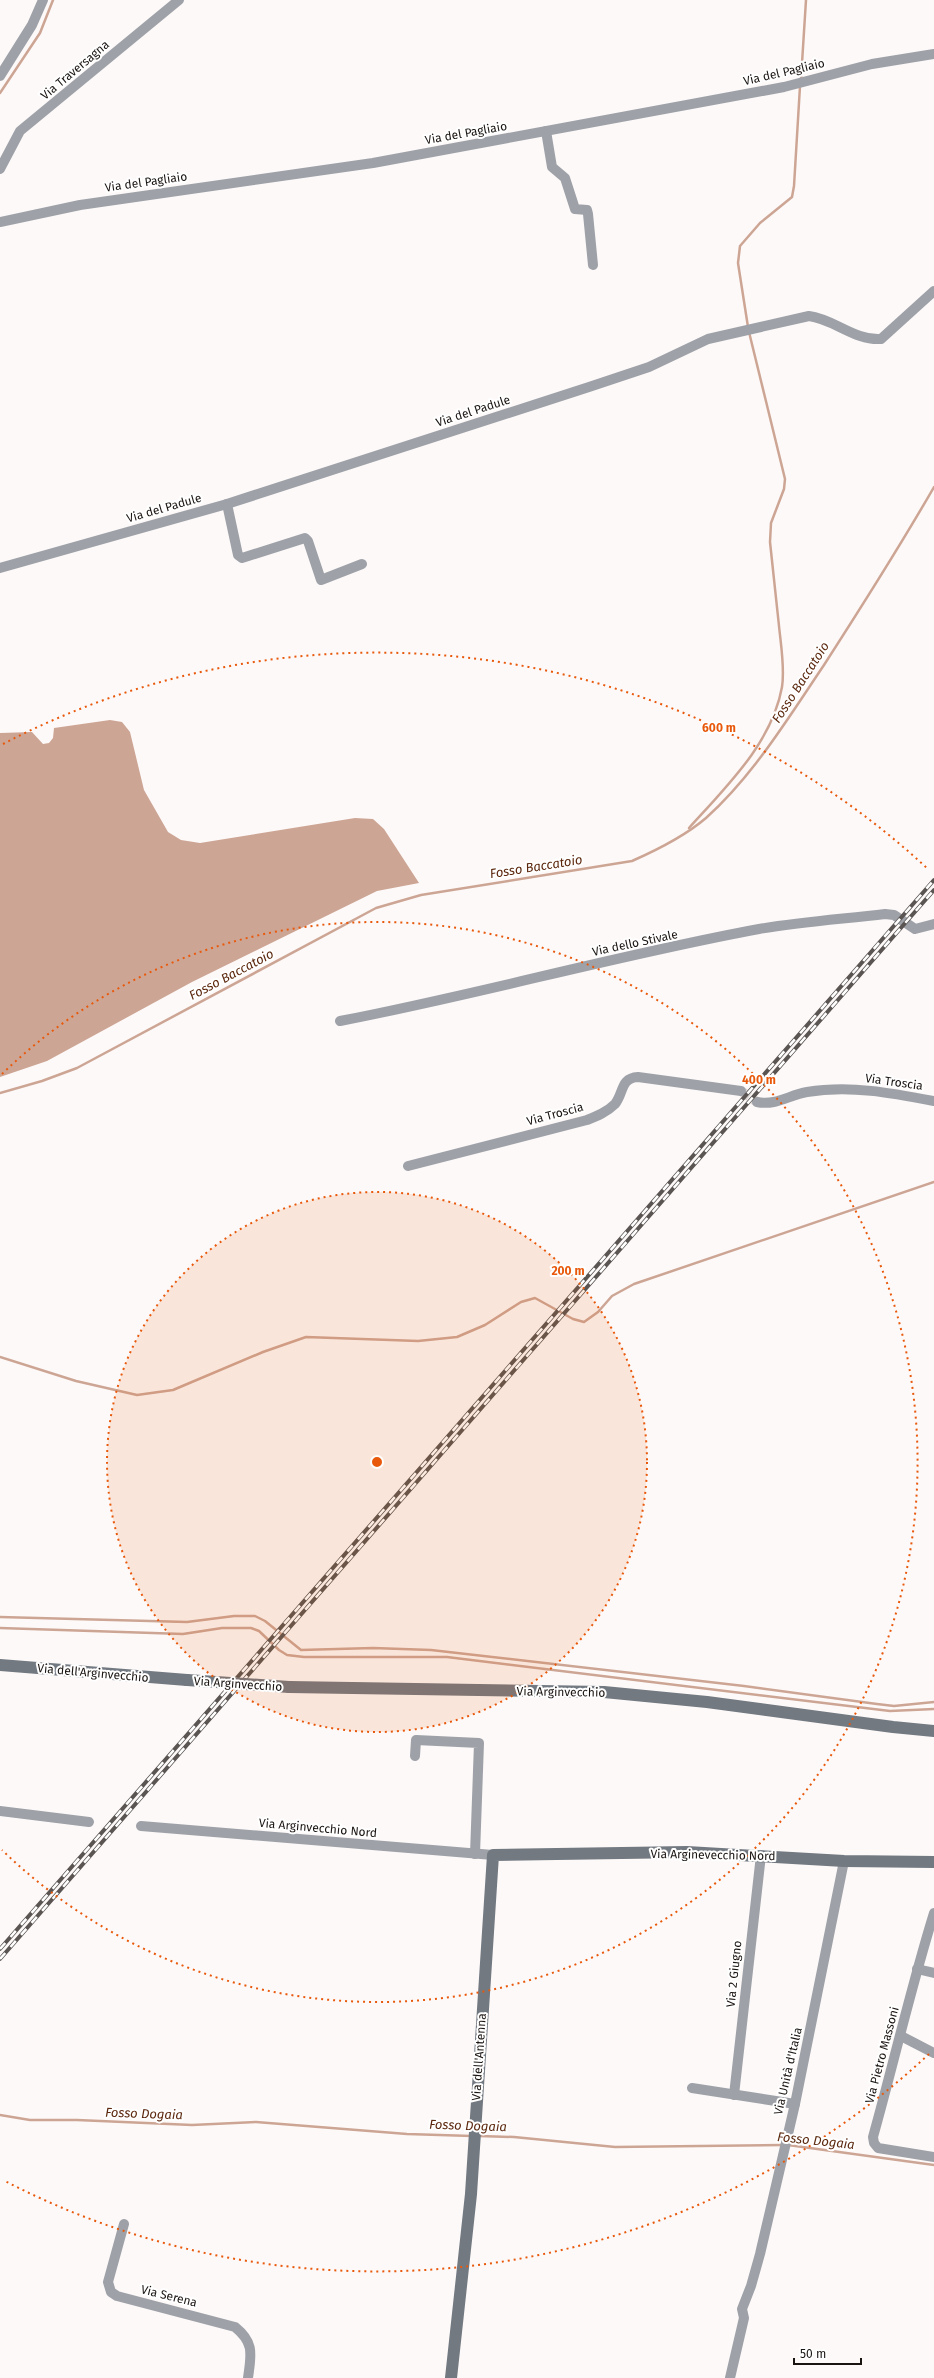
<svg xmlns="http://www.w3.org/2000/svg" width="934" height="2378" font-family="'Fira Sans',sans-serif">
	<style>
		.water { fill: #cda594 }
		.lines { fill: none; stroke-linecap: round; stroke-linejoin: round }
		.stream { stroke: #cda594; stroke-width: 2.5 }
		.street-tunnel { stroke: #dbd7d5; stroke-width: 10; stroke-dasharray: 10 5; stroke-linecap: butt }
		.street { stroke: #9ea2a8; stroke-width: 10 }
		.secondary { stroke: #727981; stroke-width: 12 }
		.rail-casing { stroke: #5a5552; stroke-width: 4 }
		.rail { stroke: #fff; stroke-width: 2.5; stroke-dasharray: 8; stroke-linecap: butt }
		.secondary-bridge { stroke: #727981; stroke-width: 12 }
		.ring { fill: none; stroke: #e8590c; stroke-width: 2; stroke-dasharray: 2 4 }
		.labels { text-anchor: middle; stroke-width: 4; stroke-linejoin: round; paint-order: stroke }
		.street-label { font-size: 12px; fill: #1a1411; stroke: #fff }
		.water-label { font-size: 13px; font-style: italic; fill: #5c290f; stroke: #fff }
		.centre { fill: #e8590c; stroke: #fff; stroke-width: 2 }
		.ring-label { font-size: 12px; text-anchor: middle; font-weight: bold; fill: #e8590c; stroke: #fff; stroke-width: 4; stroke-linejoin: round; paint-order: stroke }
	</style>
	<rect width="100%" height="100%" fill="#fdf9f8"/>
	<!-- water -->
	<path class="water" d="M110,720l12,2 8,10 14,58 24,42 13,8 19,3 155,-25 18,1 11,10 35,54 -42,8 -185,91 -145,79 -47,16v-344l32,-1 11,12 6,-1 4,-5 1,-10z"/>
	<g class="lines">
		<!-- stream -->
		<g class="stream">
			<path d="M801,79l5,-79"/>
			<path d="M0,93l40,-60 13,-33"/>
			<path d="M748,327l-10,-64 2,-17 20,-23 32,-26 2,-11 6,-100"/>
			<path d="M689,828c37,-41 83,-85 93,-141 3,-19 -1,-41 -3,-61 -3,-28 -6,-56 -9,-84l1,-19 13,-34 1,-10 -36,-147"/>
			<path d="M0,1093l42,-12 35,-13 299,-160 45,-13 211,-34c25,-11 53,-25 74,-43 47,-42 83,-101 118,-153 38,-59 75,-117 110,-178"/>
			<path d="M0,1357l76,24 61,14 36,-5 90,-38 43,-15 112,4 39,-4 28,-12 36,-23 14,-4 38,21 11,3 14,-10 14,-16 22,-12 300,-102"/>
			<path d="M0,1617l187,5 47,-6h21l10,5 36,29 72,-2 58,2 313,36 133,18 17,2 40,-4"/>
			<path d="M0,1628l183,6 39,-6h29l8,3 20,19 8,5 17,2h143l443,54 44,-2"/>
			<path d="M0,2115l30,5h47l115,5 64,-3 151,12 65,2"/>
			<path d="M479,2136l35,1 101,10 168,-2"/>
			<path d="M788,2145l146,20"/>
		</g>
		<!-- street-tunnel -->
		<path class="street-tunnel" d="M741,1091l16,11"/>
		<!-- street -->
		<g class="street">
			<path d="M0,76l32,-51 11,-25"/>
			<path d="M546,131l6,36 13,11 10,31 12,1 1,4 5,51"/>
			<path d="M0,169l20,-38 159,-131"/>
			<path d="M0,222l80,-17 293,-42 411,-76 88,-23 62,-10"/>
			<path d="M227,504l11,51 4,3 63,-20 3,3 13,39 41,-16"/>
			<path d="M0,568l227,-64 362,-117 60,-20 59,-28 101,-23c25,3 46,25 72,23l53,-48"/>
			<path d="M340,1021c140,-27 278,-66 419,-92 41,-7 84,-10 126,-15l9,1 21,14 19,-5"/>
			<path d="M757,1102c19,4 32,-7 50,-10 43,-7 85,1 127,9"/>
			<path d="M408,1166l179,-46c10,-4 20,-8 28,-16 9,-11 5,-26 23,-27l103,14"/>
			<path d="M415,1756l1,-16 63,3 -4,111"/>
			<path d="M0,1811l89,11"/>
			<path d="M141,1826l352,29"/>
			<path d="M934,1913c-23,74 -40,149 -61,224l1,6 4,5 56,9"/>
			<path d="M917,1969l17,4"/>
			<path d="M901,2036l33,17"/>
			<path d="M692,2088l103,16"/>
			<path d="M734,2095l27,-240"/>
			<path d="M124,2224l-16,58 3,10 6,4 118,31c20,16 16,28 13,51"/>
			<path d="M730,2378l14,-60 -2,-9 9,-23 9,-32 35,-150 49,-243"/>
		</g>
		<!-- secondary -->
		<g class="secondary">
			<path d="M0,1665l187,15"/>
			<path d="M289,1687l315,5 103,10 186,25 41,4"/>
			<path d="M451,2378l20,-184 22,-339 194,-3 157,9 90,1"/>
		</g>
		<!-- rail casing -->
		<g class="rail-casing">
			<g id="rail">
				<path d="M0,1949l934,-1069"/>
				<path d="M0,1959l934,-1069"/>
			</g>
		</g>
		<!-- rail -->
		<use href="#rail" class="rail"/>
		<!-- secondary-bridge -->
		<path class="secondary-bridge" d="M187,1680l102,7"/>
	</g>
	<!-- distance rings -->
	<circle cx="377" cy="1462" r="270" fill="#e8590c" fill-opacity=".12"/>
	<g class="ring">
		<circle cx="377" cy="1462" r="270"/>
		<path d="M2 1074A540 540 0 1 1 2 1850"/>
		<path d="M929 2054A810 810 0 0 1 3 2180M3 744A810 810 0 0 1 929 870"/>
	</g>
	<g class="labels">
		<!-- street labels -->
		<g class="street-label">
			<text transform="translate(75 70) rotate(-40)" y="4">Via Traversagna</text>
			<text transform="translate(784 72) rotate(-13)" y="4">Via del Pagliaio</text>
			<text transform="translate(466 133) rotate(-10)" y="4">Via del Pagliaio</text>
			<text transform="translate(146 182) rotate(-8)" y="4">Via del Pagliaio</text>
			<text transform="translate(473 411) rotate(-18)" y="4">Via del Padule</text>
			<text transform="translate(164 508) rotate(-16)" y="4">Via del Padule</text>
			<text transform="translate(635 943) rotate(-12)" y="4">Via dello Stivale</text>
			<text transform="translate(894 1082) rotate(8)" y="4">Via Troscia</text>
			<text transform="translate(555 1114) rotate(-15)" y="4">Via Troscia</text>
			<text transform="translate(93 1673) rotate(5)" y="4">Via dell'Arginvecchio</text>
			<text transform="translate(238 1684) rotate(4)" y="4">Via Arginvecchio</text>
			<text transform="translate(561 1692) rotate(1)" y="4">Via Arginvecchio</text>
			<text transform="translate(318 1828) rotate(5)" y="4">Via Arginvecchio Nord</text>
			<text transform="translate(713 1855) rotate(1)" y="4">Via Arginevecchio Nord</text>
			<text transform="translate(734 1974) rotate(-84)" y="4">Via 2 Giugno</text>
			<text transform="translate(882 2055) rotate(-75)" y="4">Via Pietro Massoni</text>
			<text transform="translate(479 2057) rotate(-86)" y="4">Via dell'Antenna</text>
			<text transform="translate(788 2071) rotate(-77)" y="4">Via Unità d'Italia</text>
			<text transform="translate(169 2296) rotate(14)" y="4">Via Serena</text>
		</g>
		<!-- water labels -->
		<g class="water-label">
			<text transform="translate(800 682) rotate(-57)" y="5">Fosso Baccatoio</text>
			<text transform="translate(536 866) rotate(-9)" y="5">Fosso Baccatoio</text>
			<text transform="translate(231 974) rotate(-28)" y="5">Fosso Baccatoio</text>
			<text transform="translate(144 2113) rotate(2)" y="5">Fosso Dogaia</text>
			<text transform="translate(468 2125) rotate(2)" y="5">Fosso Dogaia</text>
			<text transform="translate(816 2140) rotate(6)" y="5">Fosso Dogaia</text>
		</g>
	</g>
	<circle cx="377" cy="1462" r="6" class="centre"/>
	<g class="ring-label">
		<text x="719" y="732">600 m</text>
		<text x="759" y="1084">400 m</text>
		<text x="568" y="1275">200 m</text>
	</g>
	<!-- scale -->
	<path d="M794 2358v6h67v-6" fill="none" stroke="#1a1411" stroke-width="2"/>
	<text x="800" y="2358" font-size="12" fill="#1a1411" stroke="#ffffff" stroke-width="3" paint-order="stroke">50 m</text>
</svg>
